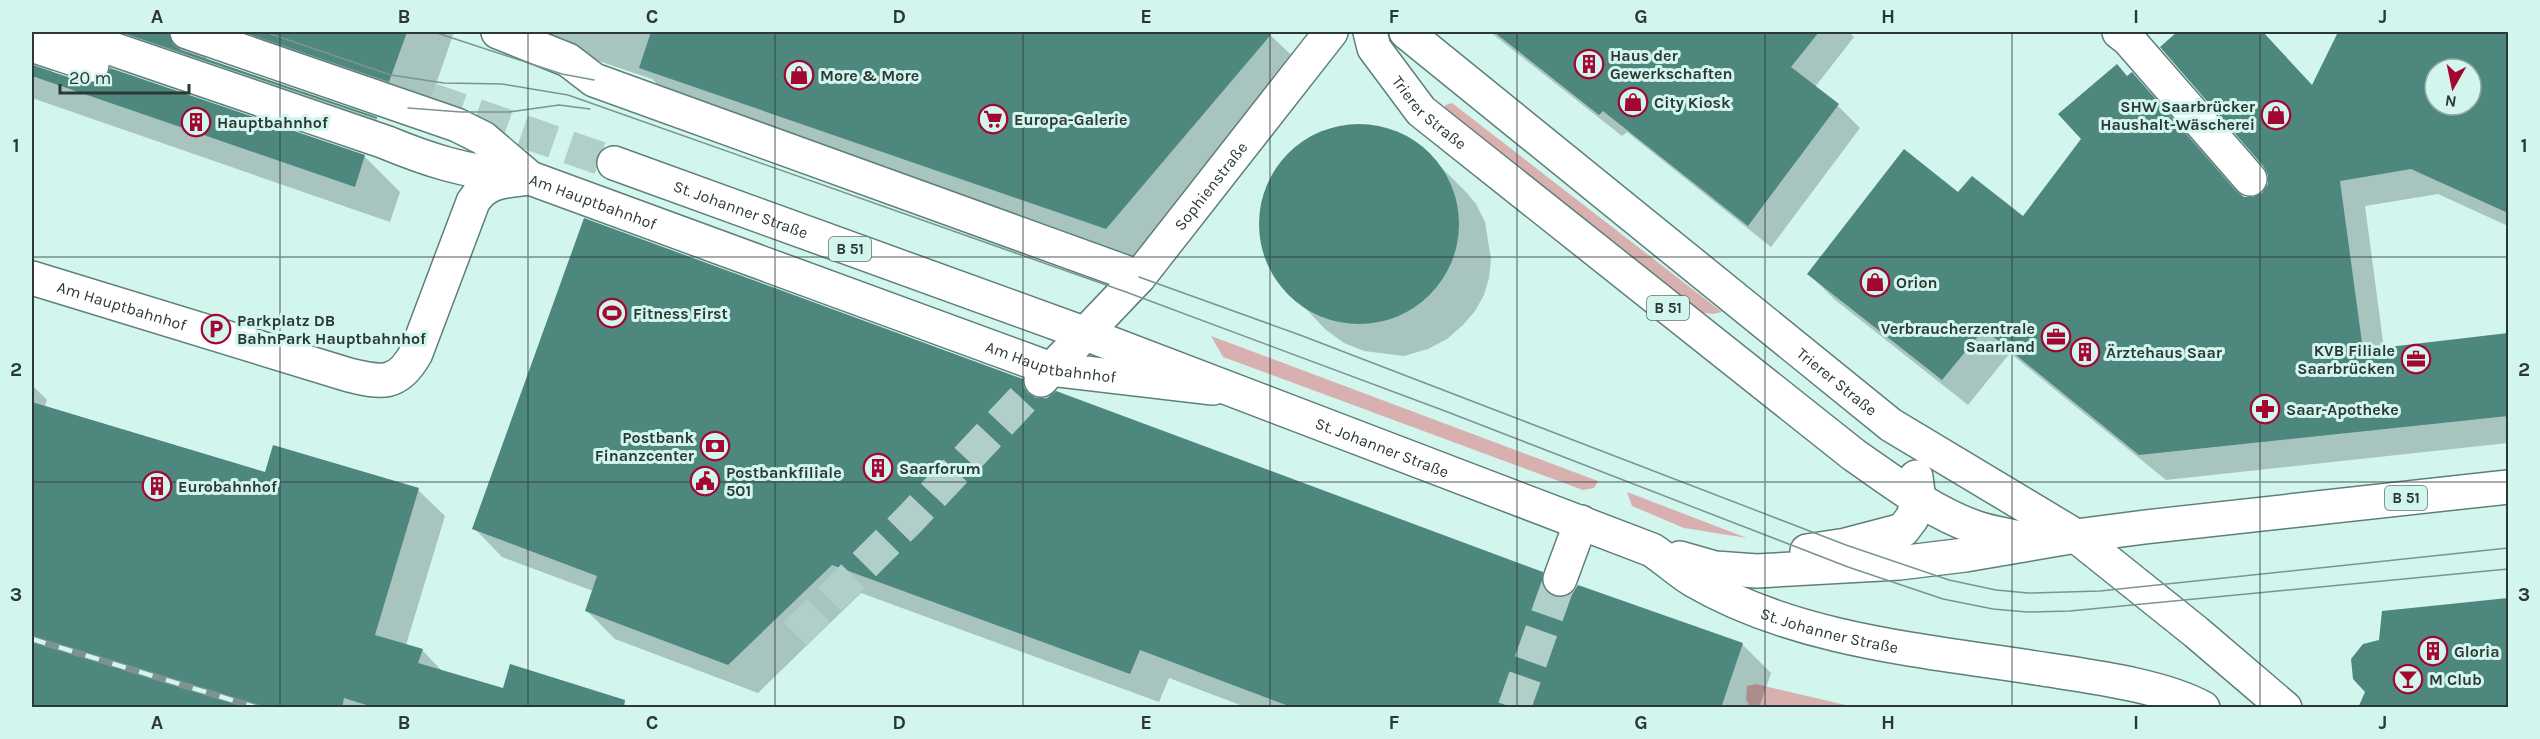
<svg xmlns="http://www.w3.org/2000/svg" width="2540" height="739" font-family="Karla,sans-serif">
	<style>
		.green { fill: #d9b0b0 }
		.shadow { fill: #0003; fill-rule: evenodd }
		.building { fill: #4e877e; fill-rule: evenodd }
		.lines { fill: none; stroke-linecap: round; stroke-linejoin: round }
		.minor-tunnel { stroke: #b1cfc9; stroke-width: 33; stroke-dasharray: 33 16; stroke-linecap: butt }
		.major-tunnel { stroke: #b1cfc9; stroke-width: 33; stroke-dasharray: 33 16; stroke-linecap: butt }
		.minor-casing { stroke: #5f7f7a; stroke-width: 36 }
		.major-casing { stroke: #5f7f7a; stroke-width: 36 }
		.minor { stroke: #fff; stroke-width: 33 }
		.major { stroke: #fff; stroke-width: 33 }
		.tram { stroke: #7c9490; stroke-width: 1.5 }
		.rail-casing { stroke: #7c9490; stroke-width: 7 }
		.rail { stroke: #d2f5ee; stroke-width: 4.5; stroke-dasharray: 14; stroke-linecap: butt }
		.grid { fill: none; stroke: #2b3836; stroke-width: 1.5; stroke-opacity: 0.55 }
		.labels { text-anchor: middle; stroke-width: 6; stroke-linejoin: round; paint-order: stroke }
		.shield { fill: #d2f5ee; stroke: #5d716d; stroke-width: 1.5 }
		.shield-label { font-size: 15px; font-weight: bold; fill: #2b3836 }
		.poi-label { font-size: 16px; font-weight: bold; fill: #2b3836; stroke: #d2f5ee; text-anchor: start }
		.street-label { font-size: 16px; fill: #2b3836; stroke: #d2f5ee }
		.neatline { fill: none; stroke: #2b3836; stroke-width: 2 }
		.grid-label { font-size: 20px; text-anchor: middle; font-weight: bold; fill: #2b3836 }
	</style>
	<rect width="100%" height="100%" fill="#d2f5ee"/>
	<!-- green -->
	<g class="green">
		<path d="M1452,103l270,209 -9,2 -15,-2 -253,-200v-7z"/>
		<path d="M1211,336l387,145 -4,7 -11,2 -360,-133z"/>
		<path d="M1627,492l120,46 -63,-10 -52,-22z"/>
		<path d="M1756,684l98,23h-104l-4,-8 1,-13z"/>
	</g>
	<!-- shadow -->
	<g class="shadow">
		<path d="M32,32h422l-29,84 -214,-63 -5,7 170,59 35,35 -305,-105 -51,18 -4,6 35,11 278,72 36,36 -10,30 -358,-124z"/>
		<path d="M513,32h754l39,37 -164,195 -465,-161 -25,-24z"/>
		<path d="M1490,32h359l5,5 -39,50 23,19 22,22 -89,119 -144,-115 -5,4z"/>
		<path d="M2179,32h68l5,5 10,-5 51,54 27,-54h168v194l-70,-32 -73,12 19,143 124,-14v108l-342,37 -156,-127 -42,52 -134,-106 -25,-25 150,-80 64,24 109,-144 25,25 86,98 10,2 10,-4 6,-10 1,-10 -5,-9 -103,-119zM2435,69h36v36h-36z"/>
		<path d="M1372,126l33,11 28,22 33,33 10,12 9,18 6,37 -2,19 -5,17 -9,16 -12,14 -16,14 -19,10 -24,7 -40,-5 -20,-8 -18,-13 -48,-50 -11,-19 -6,-21v-38l19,-37 11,-13 30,-19 16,-5z"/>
		<path d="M1022,380l19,19 501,174 24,25 176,46 29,29 -12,35h-511l-79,-30 -10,24 -298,-109 -103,100 -143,-54 -29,-29 7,-19 -91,-34 -28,-29z"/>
		<path d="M32,385l15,15 -2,6 221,68 152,16 27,26 -39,129 16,5 22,23 60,17 88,18h-560z"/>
		<path d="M2508,599v109h-149l8,-16 14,-51 3,-28z"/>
	</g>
	<!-- building -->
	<g class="building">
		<path d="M120,32h49l4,12 8,6 196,67v2z"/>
		<path d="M243,32h164l-18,50z"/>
		<path d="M651,32h622l-167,197 -467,-161z"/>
		<path d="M1494,32h325l-28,35 48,37 -91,122 -145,-115 -4,4z"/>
		<path d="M2177,32h86l49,53 26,-53h170v181l-97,-44 -71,12 23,169 145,-17v83l-369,39 -155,-126 -42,51 -135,-106 97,-125 54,43 14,-16 51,40 58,-77 -23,-25 59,-50 10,12 5,-4 104,119 8,6h9l9,-4 6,-9v-9l-4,-8 -104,-120zM2435,69h36v36h-36z"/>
		<path d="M32,65l54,18h9l10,-4 5,-11 255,87 -10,32 -323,-111z"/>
		<circle cx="1359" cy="224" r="100"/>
		<path d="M584,218l439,161v7l5,7 8,5h11l9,-7 487,181 -1,10 3,9 9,6h10l8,-3 6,-9 165,58 -22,65h-427l-154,-58 -10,24 -298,-109 -104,100 -143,-54 12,-35 -125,-47z"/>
		<path d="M32,402l233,70 8,-27 146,43 -44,147 48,14 -5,14 85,25 7,-24 115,36 -1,8h-248l-32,-10 -2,10h-310z"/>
		<path d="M2508,598v110h-150l7,-16 -12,-13 -2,-20 12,-15 16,-4 3,-29z"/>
	</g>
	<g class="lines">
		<!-- minor-tunnel -->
		<g class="minor-tunnel">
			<path d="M795,634l116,-116 126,-134"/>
			<path d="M1514,708l46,-129"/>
		</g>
		<!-- major-tunnel -->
		<path class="major-tunnel" d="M430,99l184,64"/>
		<!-- minor casing -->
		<g class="minor-casing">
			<g id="minor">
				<path d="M63,32l322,110c46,19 79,29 128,34"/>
				<path d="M187,32l270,93 26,13 47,40"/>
				<path d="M498,32l70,28 26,20 545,197"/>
				<path d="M2119,32l9,7 122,140"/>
				<path d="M32,45l60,20"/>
				<path id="s1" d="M32,278l317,97c33,8 49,11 67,-22l57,-151c13,-22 33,-21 57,-24l521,191 162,19"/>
				<path id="s2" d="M1041,380l98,-103 192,-245"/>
				<path d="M1560,579l21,-57"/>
			</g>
		</g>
		<!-- major casing -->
		<g class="major-casing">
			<g id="major">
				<path id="s3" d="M1370,32l4,16 47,63 433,344c39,27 76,56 120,72 16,6 34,8 50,12"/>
				<path id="s4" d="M1406,32l485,393 185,111 120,96 89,76"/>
				<path id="s5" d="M614,163l472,171 566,216c14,9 26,21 41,30 106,62 237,71 356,90 45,7 114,16 154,38"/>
				<path d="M1807,551l39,-6 57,-15 9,-12 7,-18 -3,-23"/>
				<path d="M1680,558l35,10 42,3 142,-8 66,-8 111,-19 69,-9 363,-40"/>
			</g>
		</g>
		<!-- minor -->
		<use href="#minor" class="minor"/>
		<!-- major -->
		<use href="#major" class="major"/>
		<!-- tram -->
		<g class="tram">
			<path d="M265,32l126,43 53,8 58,1 66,11 558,197 319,119 403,156 95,32 50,10 34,3 43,-1 438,-42"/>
			<path d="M434,32l128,42 32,6"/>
			<path d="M408,108l53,4h48l50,-7 31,4"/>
			<path d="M1139,277l161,58 546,210 103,35 47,10 32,3 72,-2 408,-43"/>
		</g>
		<!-- rail casing -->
		<g class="rail-casing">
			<path id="rail" d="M32,639l226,69"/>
		</g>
		<!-- rail -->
		<use href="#rail" class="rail"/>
	</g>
	<!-- grid -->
	<path class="grid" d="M280,32v676M528,32v676M775,32v676M1023,32v676M1270,32v676M1517,32v676M1765,32v676M2012,32v676M2260,32v676M32,257h2476M32,482h2476"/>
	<!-- icons -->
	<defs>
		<g id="building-ring" transform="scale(1.5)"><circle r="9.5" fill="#d2f5ee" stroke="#a40632" stroke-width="1.5"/><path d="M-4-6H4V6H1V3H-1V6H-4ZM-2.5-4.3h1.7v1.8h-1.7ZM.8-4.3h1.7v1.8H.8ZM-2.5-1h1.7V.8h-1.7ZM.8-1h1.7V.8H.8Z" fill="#a40632"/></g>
		<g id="shop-ring" transform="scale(1.5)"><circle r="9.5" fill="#d2f5ee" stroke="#a40632" stroke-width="1.5"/><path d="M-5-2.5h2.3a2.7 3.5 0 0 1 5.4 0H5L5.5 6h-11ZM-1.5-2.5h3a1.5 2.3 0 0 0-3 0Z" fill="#a40632"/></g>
		<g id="supermarket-ring" transform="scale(1.5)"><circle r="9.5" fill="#d2f5ee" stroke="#a40632" stroke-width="1.5"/><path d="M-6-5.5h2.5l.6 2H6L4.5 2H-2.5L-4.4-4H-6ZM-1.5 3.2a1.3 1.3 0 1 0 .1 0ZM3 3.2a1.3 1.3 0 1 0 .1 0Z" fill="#a40632"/></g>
		<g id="stadium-ring" transform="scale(1.5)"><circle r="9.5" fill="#d2f5ee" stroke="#a40632" stroke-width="1.5"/><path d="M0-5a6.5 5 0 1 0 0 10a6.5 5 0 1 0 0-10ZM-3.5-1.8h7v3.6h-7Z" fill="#a40632"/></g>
		<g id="parking-ring" transform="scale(1.5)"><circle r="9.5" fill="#d2f5ee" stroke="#a40632" stroke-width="1.5"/><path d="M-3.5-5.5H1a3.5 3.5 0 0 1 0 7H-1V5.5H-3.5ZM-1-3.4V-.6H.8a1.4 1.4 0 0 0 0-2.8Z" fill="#a40632"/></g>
		<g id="office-ring" transform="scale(1.5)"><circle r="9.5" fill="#d2f5ee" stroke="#a40632" stroke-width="1.5"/><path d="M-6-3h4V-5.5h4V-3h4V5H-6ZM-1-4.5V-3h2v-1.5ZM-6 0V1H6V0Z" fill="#a40632"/></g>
		<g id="pharmacy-ring" transform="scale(1.5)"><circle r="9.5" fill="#d2f5ee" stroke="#a40632" stroke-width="1.5"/><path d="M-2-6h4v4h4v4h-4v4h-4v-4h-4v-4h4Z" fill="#a40632"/></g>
		<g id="bank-ring" transform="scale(1.5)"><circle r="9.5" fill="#d2f5ee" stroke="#a40632" stroke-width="1.5"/><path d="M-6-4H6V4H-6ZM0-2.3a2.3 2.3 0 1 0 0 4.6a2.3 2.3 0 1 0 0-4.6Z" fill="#a40632"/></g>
		<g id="civic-ring" transform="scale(1.5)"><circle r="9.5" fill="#d2f5ee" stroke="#a40632" stroke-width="1.5"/><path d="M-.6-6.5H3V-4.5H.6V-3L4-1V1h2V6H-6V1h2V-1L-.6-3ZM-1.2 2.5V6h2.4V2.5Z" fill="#a40632"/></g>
		<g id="bar-ring" transform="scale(1.5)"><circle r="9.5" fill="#d2f5ee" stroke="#a40632" stroke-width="1.5"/><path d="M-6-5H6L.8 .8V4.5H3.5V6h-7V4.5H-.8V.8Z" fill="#a40632"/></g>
	</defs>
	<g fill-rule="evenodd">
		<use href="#building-ring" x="1589" y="64"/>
		<use href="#shop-ring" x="799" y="75"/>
		<use href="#shop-ring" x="1633" y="102"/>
		<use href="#shop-ring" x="2276" y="115"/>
		<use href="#supermarket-ring" x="993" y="119"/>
		<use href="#building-ring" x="196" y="122"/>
		<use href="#shop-ring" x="1875" y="282"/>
		<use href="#stadium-ring" x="612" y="313"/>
		<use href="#parking-ring" x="216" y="329"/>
		<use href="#office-ring" x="2056" y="337"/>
		<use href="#building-ring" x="2085" y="352"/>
		<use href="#office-ring" x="2416" y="359"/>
		<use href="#pharmacy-ring" x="2265" y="409"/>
		<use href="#bank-ring" x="715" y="446"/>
		<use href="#building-ring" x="878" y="468"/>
		<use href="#civic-ring" x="705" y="481"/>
		<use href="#building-ring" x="157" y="486"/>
		<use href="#building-ring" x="2433" y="651"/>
		<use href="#bar-ring" x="2408" y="679"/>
	</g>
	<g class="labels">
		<!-- shield labels -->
		<g class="shield">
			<rect x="829" y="237" width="42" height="24" rx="4.5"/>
			<rect x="1647" y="296" width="42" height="24" rx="4.5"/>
			<rect x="2385" y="486" width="42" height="24" rx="4.5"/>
		</g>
		<g class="shield-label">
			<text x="850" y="254">B 51</text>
			<text x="1668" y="313">B 51</text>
			<text x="2406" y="503">B 51</text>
		</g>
		<!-- poi labels -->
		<g class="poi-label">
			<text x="1610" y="61">Haus der<tspan x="1610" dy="18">Gewerkschaften</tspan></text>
			<text x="820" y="81">More &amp; More</text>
			<text x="1654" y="108">City Kiosk</text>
			<text x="2255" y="112" text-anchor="end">SHW Saarbrücker<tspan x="2255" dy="18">Haushalt-Wäscherei</tspan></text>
			<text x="1014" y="125">Europa-Galerie</text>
			<text x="217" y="128">Hauptbahnhof</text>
			<text x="1896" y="288">Orion</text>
			<text x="633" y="319">Fitness First</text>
			<text x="237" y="326">Parkplatz DB<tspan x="237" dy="18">BahnPark Hauptbahnhof</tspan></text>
			<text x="2035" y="334" text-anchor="end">Verbraucherzentrale<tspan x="2035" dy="18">Saarland</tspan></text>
			<text x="2395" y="356" text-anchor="end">KVB Filiale<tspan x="2395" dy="18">Saarbrücken</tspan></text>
			<text x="2106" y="358">Ärztehaus Saar</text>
			<text x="2286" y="415">Saar-Apotheke</text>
			<text x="694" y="443" text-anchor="end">Postbank<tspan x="694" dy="18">Finanzcenter</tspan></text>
			<text x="899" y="474">Saarforum</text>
			<text x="726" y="478">Postbankfiliale<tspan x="726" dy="18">501</tspan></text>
			<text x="178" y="492">Eurobahnhof</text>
			<text x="2454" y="657">Gloria</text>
			<text x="2429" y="685">M Club</text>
		</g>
		<!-- street labels -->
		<g class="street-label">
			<text dy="6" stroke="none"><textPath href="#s3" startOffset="102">Trierer Straße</textPath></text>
			<text dy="6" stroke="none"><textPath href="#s2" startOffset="258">Sophienstraße</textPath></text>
			<text dy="6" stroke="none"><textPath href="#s1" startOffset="704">Am Hauptbahnhof</textPath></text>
			<text dy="6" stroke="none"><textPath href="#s5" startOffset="135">St. Johanner Straße</textPath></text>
			<text dy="6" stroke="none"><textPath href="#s1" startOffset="94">Am Hauptbahnhof</textPath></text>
			<text dy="6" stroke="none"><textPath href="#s1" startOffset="1190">Am Hauptbahnhof</textPath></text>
			<text dy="6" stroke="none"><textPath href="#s4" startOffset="555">Trierer Straße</textPath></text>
			<text dy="6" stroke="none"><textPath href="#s5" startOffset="819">St. Johanner Straße</textPath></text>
			<text dy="6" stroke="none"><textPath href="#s5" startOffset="1305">St. Johanner Straße</textPath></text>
		</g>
	</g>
	<!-- border -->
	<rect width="2540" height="739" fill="none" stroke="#d2f5ee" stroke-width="66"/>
	<!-- north arrow -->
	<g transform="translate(2453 87) rotate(189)"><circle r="28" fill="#d2f5ee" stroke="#8fa9a4" stroke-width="1.5"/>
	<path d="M0-4.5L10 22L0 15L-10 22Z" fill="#a40632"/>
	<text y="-9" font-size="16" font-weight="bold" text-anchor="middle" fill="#2b3836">N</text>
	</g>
	<!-- scale -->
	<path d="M60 84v9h129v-9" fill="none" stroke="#2b3836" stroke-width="3"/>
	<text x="69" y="84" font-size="18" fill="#2b3836" stroke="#d2f5ee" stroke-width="4.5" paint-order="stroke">20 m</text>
	<rect x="33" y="33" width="2474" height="673" class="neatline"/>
	<g class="grid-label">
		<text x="157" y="23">A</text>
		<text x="404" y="23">B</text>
		<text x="652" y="23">C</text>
		<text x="899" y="23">D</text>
		<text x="1146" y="23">E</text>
		<text x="1394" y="23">F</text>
		<text x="1641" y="23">G</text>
		<text x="1888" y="23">H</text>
		<text x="2136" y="23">I</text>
		<text x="2383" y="23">J</text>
		<text x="16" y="152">1</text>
		<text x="2524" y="152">1</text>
		<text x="16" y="376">2</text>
		<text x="2524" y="376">2</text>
		<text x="16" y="601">3</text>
		<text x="2524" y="601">3</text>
		<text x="157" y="729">A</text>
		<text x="404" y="729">B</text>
		<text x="652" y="729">C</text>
		<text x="899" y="729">D</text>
		<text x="1146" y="729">E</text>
		<text x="1394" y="729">F</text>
		<text x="1641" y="729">G</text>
		<text x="1888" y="729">H</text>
		<text x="2136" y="729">I</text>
		<text x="2383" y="729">J</text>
	</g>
</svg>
